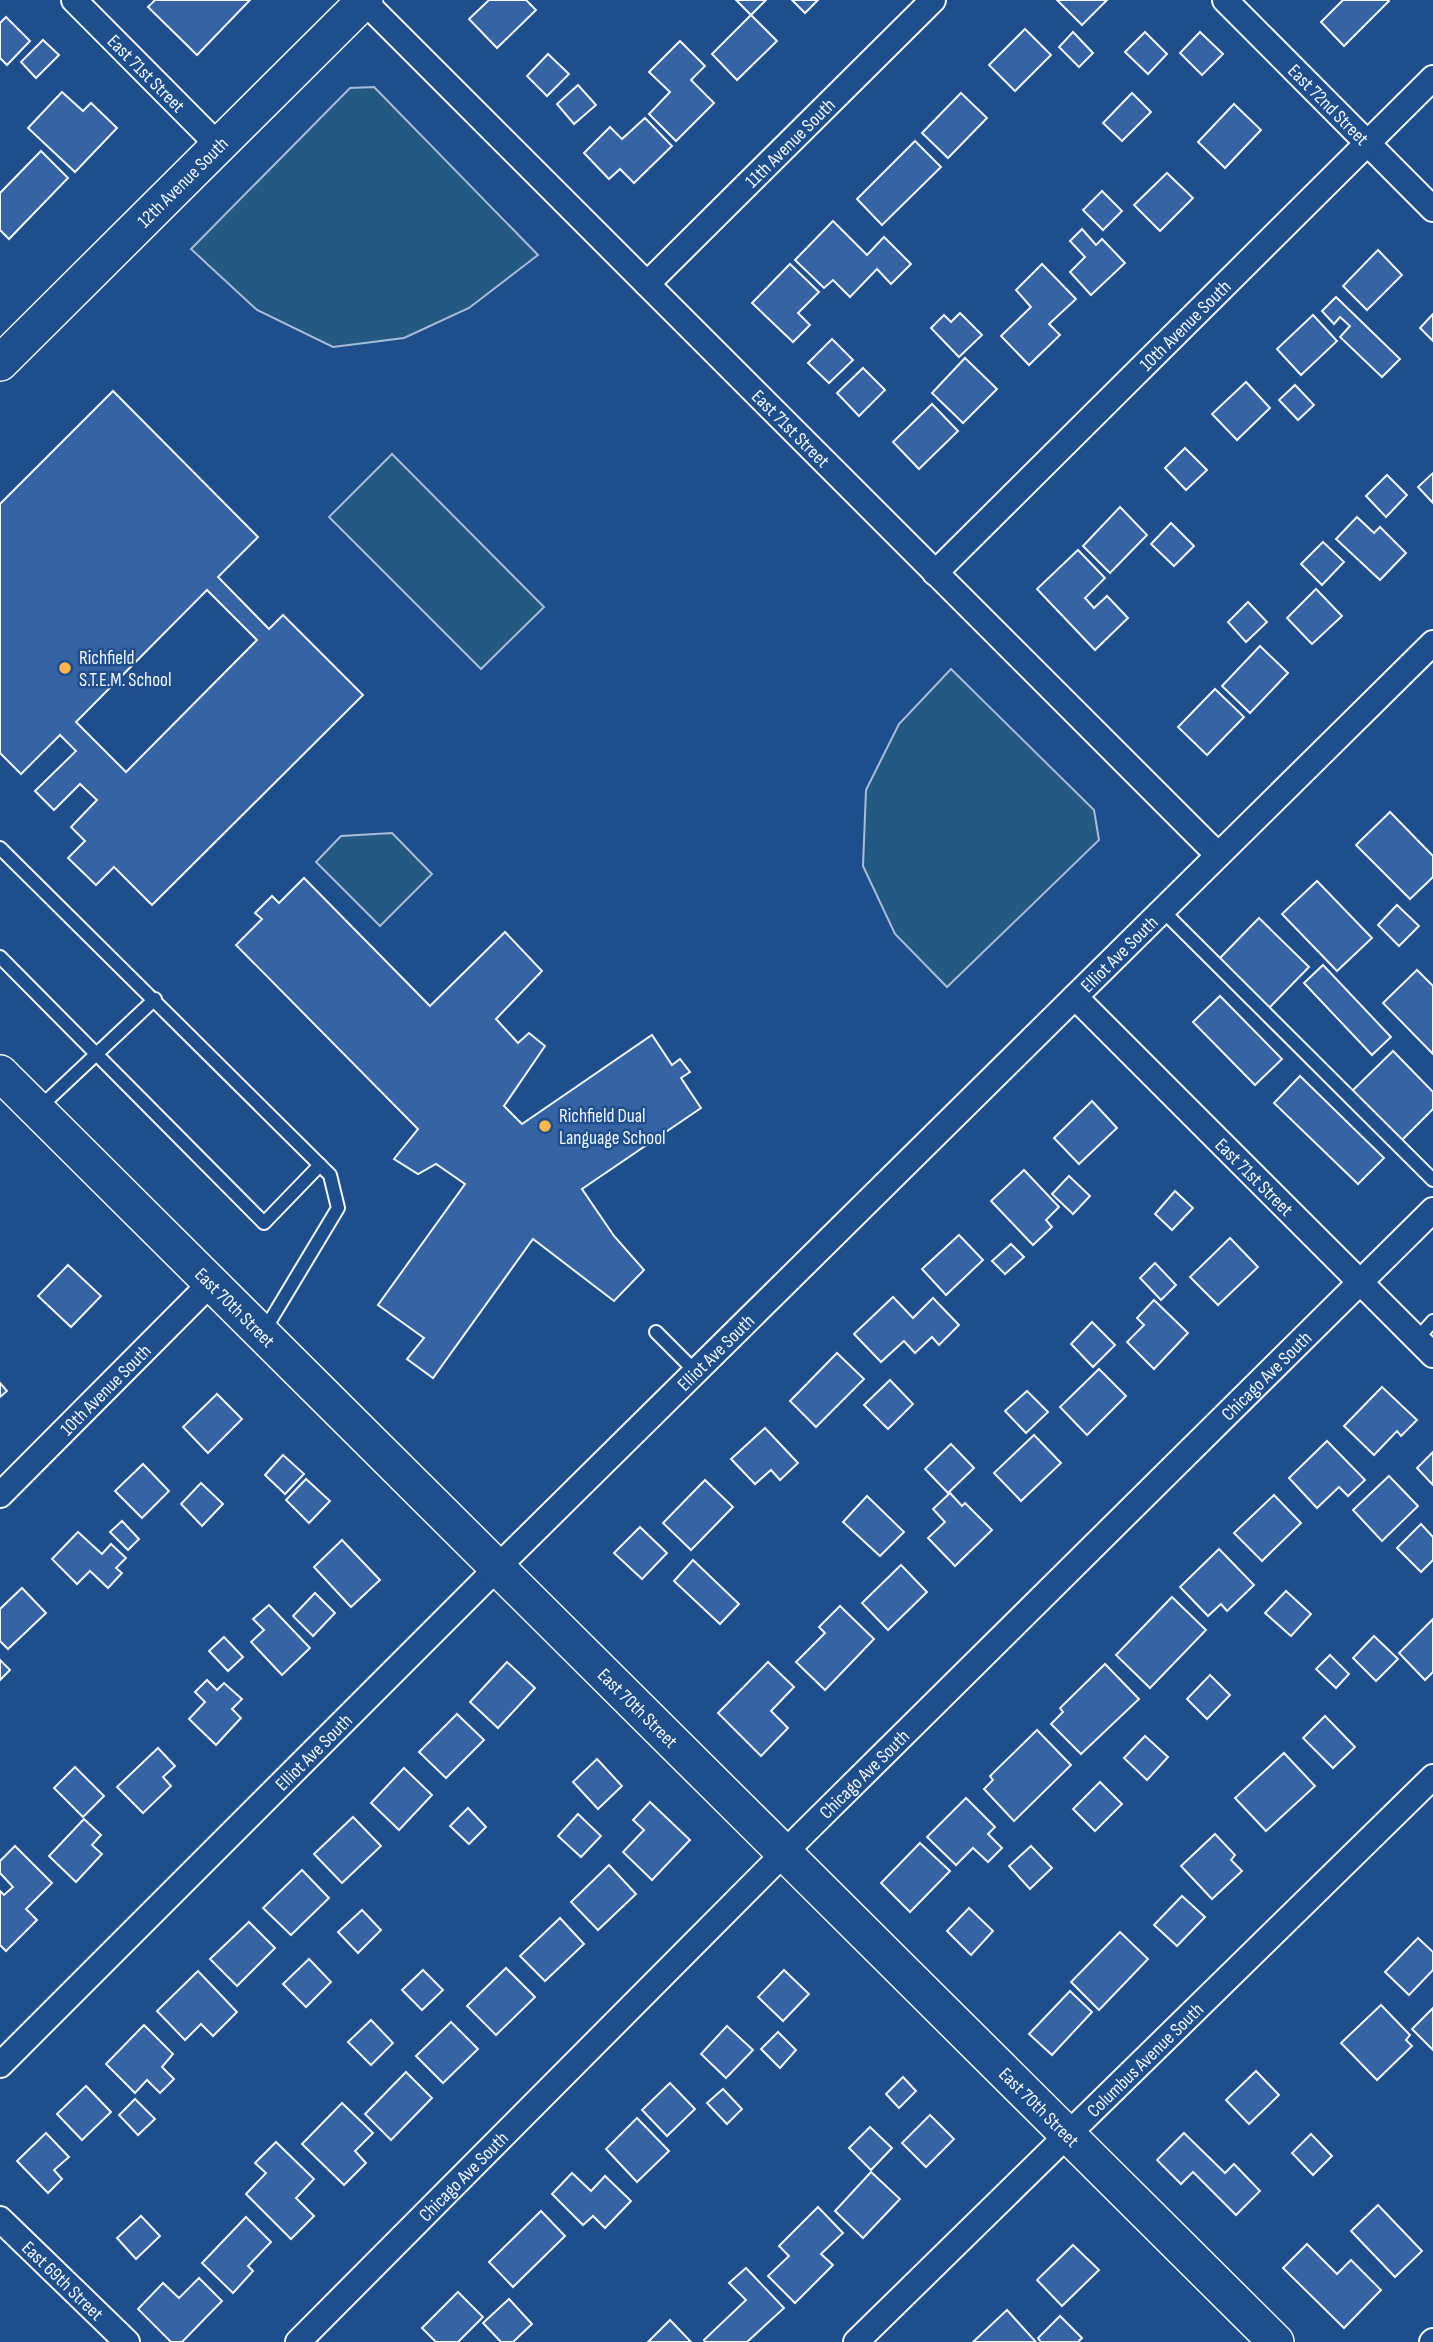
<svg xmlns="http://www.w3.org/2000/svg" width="1433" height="2342" font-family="'Sofia Sans Condensed',sans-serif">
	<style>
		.green { fill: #245a82; stroke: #a8bbd7; stroke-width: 2 }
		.building { fill: #3563a3; stroke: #f2f6ff; stroke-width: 2; fill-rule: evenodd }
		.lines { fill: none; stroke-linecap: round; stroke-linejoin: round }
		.lane-casing { stroke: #f2f6ff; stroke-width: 16 }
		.street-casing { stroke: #f2f6ff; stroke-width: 28 }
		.secondary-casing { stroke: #f2f6ff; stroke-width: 38 }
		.lane { stroke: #1f4e8c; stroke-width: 12 }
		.street { stroke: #1f4e8c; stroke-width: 24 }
		.secondary { stroke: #1f4e8c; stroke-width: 35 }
		.poi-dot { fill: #ffb74d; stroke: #1f4e8c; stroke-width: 2.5 }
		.labels { text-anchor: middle; stroke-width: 5; stroke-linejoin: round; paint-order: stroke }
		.street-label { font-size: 19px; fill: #f2f6ff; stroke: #1f4e8c }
		.poi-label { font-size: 19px; fill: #f2f6ff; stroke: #1f4e8c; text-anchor: start }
	</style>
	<rect width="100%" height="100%" fill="#1f4e8c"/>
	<!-- green -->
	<g class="green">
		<path d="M374,87l164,168 -69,53 -65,30 -71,9 -76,-37 -66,-61 159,-161z"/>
		<path d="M392,454l152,153 -63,62 -152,-152z"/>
		<path d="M951,669l143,141 5,30 -152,147 -52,-53 -32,-68 3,-76 33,-66z"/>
		<path d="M392,833l40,41 -52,52 -64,-64 25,-26z"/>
	</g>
	<!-- building -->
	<g class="building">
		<path d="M155,0h95l-53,55 -49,-48z"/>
		<path d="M489,0h37l10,10 -39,38 -28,-29z"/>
		<path d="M736,0h30l-15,15z"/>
		<path d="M792,0h26l-13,13z"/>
		<path d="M1057,0h50l-25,25z"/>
		<path d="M1343,0h45l1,1 -45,45 -23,-24z"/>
		<path d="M751,15l26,26 -40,39 -25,-26z"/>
		<path d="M6,17l24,24 -23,24 -7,-7v-35z"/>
		<path d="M1025,29l26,26 -36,36 -26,-26z"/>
		<path d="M1073,32l20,21 -14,14 -20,-20z"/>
		<path d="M1145,32l22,22 -19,20 -23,-22z"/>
		<path d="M1200,32l23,22 -21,21 -22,-22z"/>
		<path d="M43,40l16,15 -23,23 -15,-16z"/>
		<path d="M680,41l25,25 -14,14 23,23 -38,38 -27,-27 21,-22 -21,-20z"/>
		<path d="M548,54l21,20 -22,22 -20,-20z"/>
		<path d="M578,85l18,20 -22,19 -17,-20z"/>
		<path d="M62,92l21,19 8,-8 26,25 -42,44 -47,-44z"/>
		<path d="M961,93l26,25 -39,40 -26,-25z"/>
		<path d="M1132,93l19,19 -29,29 -19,-18z"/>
		<path d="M1234,104l27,26 -36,38 -27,-26z"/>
		<path d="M645,118l27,28 -38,37 -14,-14 -11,10 -25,-26 26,-26 12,12z"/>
		<path d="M915,141l26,26 -59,58 -25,-26z"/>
		<path d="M41,151l27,27 -59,61 -9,-9v-37z"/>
		<path d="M1167,173l26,25 -33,33 -26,-26z"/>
		<path d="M1102,191l20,20 -19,19 -20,-20z"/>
		<path d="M833,221l34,34 17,-18 27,27 -20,20 -14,-15 -27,28 -17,-17 -9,8 -29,-28z"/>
		<path d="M1082,229l14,16 6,-6 23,24 -34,32 -21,-23 15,-15 -15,-16z"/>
		<path d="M1378,250l24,25 -35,35 -24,-24z"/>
		<path d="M790,264l29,28 -21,21 12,12 -17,17 -41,-39z"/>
		<path d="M1042,264l34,35 -27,25 11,11 -31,30 -28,-29 30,-29 -15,-17z"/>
		<path d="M1336,297l64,62 -18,18 -42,-40 10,-11 -10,-9 -6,7 -12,-13z"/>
		<path d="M960,313l22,22 -23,22 -28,-29 13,-13 7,7z"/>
		<path d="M1433,314v27l-13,-13z"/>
		<path d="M1313,315l24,26 -36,34 -24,-26z"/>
		<path d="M832,339l21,21 -24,23 -21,-20z"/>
		<path d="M965,358l32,31 -34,34 -31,-30z"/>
		<path d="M863,368l22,22 -26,26 -22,-23z"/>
		<path d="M1246,382l24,26 -33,32 -25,-26z"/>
		<path d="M1295,385l19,20 -16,15 -19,-20z"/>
		<path d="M113,391l145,146 -40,40 51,52 14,-14 80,80 -211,210 -38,-38 -18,18 -28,-27 17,-17 -14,-14 26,-27 -17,-16 -26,26 -19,-19 41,-40 -16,-16 -39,39 -21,-21v-249zM207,590l50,50 -131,132 -50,-50z"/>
		<path d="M932,404l26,27 -39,38 -26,-27z"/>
		<path d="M1185,448l22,22 -21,20 -21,-22z"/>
		<path d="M1433,473v30l-15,-16z"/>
		<path d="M1387,475l20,20 -21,22 -20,-21z"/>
		<path d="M1120,507l27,28 -37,38 -27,-27z"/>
		<path d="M1357,517l17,16 6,-6 26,26 -26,27 -44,-41z"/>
		<path d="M1171,523l23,23 -20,20 -23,-22z"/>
		<path d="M1323,542l21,20 -22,23 -21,-21z"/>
		<path d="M1078,550l27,28 -20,20 9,10 13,-12 21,22 -33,32 -58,-61z"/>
		<path d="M1316,589l26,27 -30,28 -25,-26z"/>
		<path d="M1248,602l19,20 -21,20 -18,-20z"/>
		<path d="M1260,646l28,27 -38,40 -28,-27z"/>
		<path d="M1215,689l29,28 -37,38 -29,-28z"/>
		<path d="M1390,812l43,44v21l-23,22 -54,-54z"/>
		<path d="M304,878l126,128 75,-74 37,39 -46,48 22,24 11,-10 16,13 -41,60 18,18 130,-89 20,30 8,-6 10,13 -9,6 20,30 -119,81 32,47 30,34 -30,31 -81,-62 -100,139 -26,-19 17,-21 -46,-33 87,-121 -29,-20 -18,10 -24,-15 24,-30 -182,-184 26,-26 -7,-6 17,-17 7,7z"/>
		<path d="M1317,881l55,57 -35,33 -55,-57z"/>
		<path d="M1397,905l22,21 -20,20 -21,-21z"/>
		<path d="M1259,918l50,49 -40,41 -50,-49z"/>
		<path d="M1323,965l68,72 -19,18 -68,-72z"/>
		<path d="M1417,970l16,16v68l-50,-51z"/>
		<path d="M1220,996l62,63 -27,26 -62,-63z"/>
		<path d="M1393,1051l40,41v17l-32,32 -49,-50z"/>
		<path d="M1300,1076l84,82 -26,26 -84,-81z"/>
		<path d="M1092,1101l25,27 -38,36 -25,-26z"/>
		<path d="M1024,1170l35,37 -13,13 6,7 -19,18 -42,-44z"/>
		<path d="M1069,1176l21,20 -17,18 -21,-20z"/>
		<path d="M1175,1191l18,17 -21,22 -17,-16z"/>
		<path d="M959,1235l24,25 -37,35 -24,-26z"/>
		<path d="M1230,1238l28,29 -40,38 -28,-28z"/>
		<path d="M1011,1244l13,13 -19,17 -13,-13z"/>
		<path d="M1155,1263l21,22 -15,15 -21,-22z"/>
		<path d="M68,1265l33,31 -30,31 -33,-31z"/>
		<path d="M893,1297l20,21 20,-20 26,27 -20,20 -7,-8 -17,16 -11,-12 -23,21 -27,-28z"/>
		<path d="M1154,1300l34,33 -34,36 -27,-27 17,-17 -7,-7z"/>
		<path d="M1092,1322l23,23 -22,22 -22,-23z"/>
		<path d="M837,1353l27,26 -48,48 -26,-26z"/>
		<path d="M1099,1369l27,27 -39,39 -27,-28z"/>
		<path d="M890,1380l23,24 -25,25 -24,-24z"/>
		<path d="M0,1383l7,8 -7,6z"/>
		<path d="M1382,1387l35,33 -16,16 -4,-5 -23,24 -30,-29z"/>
		<path d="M1027,1391l21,21 -22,21 -21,-22z"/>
		<path d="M217,1394l25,25 -34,34 -25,-26z"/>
		<path d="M765,1428l33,35 -18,17 -9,-10 -16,14 -24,-25z"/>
		<path d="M1034,1435l27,28 -40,38 -27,-28z"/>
		<path d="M1327,1441l38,39 -17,16 -9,-9 -22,21 -28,-30z"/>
		<path d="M951,1444l23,24 -26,25 -23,-24z"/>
		<path d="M1433,1452v33l-16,-17z"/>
		<path d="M283,1455l21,19 -19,20 -20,-19z"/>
		<path d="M143,1464l26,27 -27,27 -27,-27z"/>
		<path d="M1389,1476l29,30 -36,35 -29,-31z"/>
		<path d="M306,1479l24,22 -21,22 -23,-23z"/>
		<path d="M705,1480l28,27 -42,43 -28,-27z"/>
		<path d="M201,1483l22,21 -21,22 -21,-22z"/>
		<path d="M950,1493l12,13 3,-3 27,27 -37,36 -27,-28 17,-16 -12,-13z"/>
		<path d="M1274,1495l27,28 -39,38 -28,-28z"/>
		<path d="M867,1496l37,36 -24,24 -37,-34z"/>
		<path d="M122,1521l17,18 -11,11 -18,-18z"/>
		<path d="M1421,1524l12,13v23l-12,12 -24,-24z"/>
		<path d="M640,1527l27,26 -25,26 -28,-26z"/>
		<path d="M78,1532l24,22 9,-10 15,14 -10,10 6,5 -14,15 -18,-17 -13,13 -25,-25z"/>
		<path d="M342,1540l38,40 -29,27 -37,-40z"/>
		<path d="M1219,1549l35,36 -27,26 -6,-7 -13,12 -28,-29z"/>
		<path d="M693,1560l46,44 -19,20 -46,-43z"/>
		<path d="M901,1565l26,27 -39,38 -26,-27z"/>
		<path d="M22,1588l24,25 -38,36 -8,-8v-32z"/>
		<path d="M1286,1591l25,23 -20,22 -26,-23z"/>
		<path d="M315,1593l20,20 -22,23 -20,-20z"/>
		<path d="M1172,1597l34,33 -56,58 -34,-33z"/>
		<path d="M269,1605l41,43 -28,27 -31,-33 13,-12 -11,-11z"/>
		<path d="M840,1606l34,33 -49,51 -29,-28 29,-29 -6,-6z"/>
		<path d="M1433,1619v53l-8,8 -26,-27z"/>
		<path d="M1374,1636l24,23 -22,22 -23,-23z"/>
		<path d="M224,1637l19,20 -15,14 -19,-20z"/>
		<path d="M1330,1655l19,19 -13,14 -20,-19z"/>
		<path d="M0,1660l10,10 -10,10z"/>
		<path d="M507,1662l28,26 -37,40 -28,-26z"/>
		<path d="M768,1662l26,25 -23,24 17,17 -27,28 -43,-43z"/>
		<path d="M1105,1664l34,35 -58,55 -30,-30 12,-12 -3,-4z"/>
		<path d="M1210,1675l20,20 -23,24 -20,-20z"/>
		<path d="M207,1680l10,10 7,-7 18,16 -10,10 9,9 -25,27 -27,-26 16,-17 -10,-10z"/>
		<path d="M457,1714l27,26 -38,38 -27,-26z"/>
		<path d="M1325,1716l30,31 -22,21 -30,-30z"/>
		<path d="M1037,1730l34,35 -57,56 -30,-32 9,-9 -3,-4z"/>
		<path d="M1145,1736l23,21 -21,23 -23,-22z"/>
		<path d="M158,1748l17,18 -12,11 8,9 -28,27 -26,-26z"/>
		<path d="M1284,1753l31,33 -49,45 -31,-33z"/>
		<path d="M597,1759l25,27 -24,23 -25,-27z"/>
		<path d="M75,1767l29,29 -21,21 -29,-29z"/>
		<path d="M404,1768l28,27 -33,35 -28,-27z"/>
		<path d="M1100,1782l22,22 -27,27 -22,-22z"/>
		<path d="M966,1798l29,29 -7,7 14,14 -14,14 -15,-14 -17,17 -29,-28z"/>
		<path d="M650,1802l40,38 -38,40 -29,-28 21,-22 -11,-10z"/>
		<path d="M468,1808l18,19 -17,17 -19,-18z"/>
		<path d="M578,1814l23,22 -20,21 -23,-21z"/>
		<path d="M353,1817l28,29 -39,37 -28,-29z"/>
		<path d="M84,1819l17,16 -9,10 10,9 -26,28 -27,-26z"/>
		<path d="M1215,1834l20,21 -4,5 11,11 -30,28 -31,-33z"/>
		<path d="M920,1843l30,28 -40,41 -29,-29z"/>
		<path d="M15,1846l37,37 -26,26 11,11 -31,31 -6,-6v-54l4,4 9,-8 -13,-14v-12z"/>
		<path d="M1031,1846l21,22 -22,21 -21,-23z"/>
		<path d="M609,1865l27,29 -38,36 -27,-28z"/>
		<path d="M302,1870l27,28 -38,37 -28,-27z"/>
		<path d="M1182,1896l23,21 -28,29 -23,-21z"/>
		<path d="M969,1908l24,23 -22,24 -24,-24z"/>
		<path d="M362,1910l19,20 -23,23 -20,-21z"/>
		<path d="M560,1918l24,26 -39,37 -25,-25z"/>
		<path d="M249,1922l26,26 -38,38 -27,-27z"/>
		<path d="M1120,1932l28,27 -49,51 -28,-28z"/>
		<path d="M1418,1938l15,14v18l-24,25 -24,-23z"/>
		<path d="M309,1959l22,23 -25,25 -23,-23z"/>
		<path d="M506,1968l29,29 -39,38 -29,-29z"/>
		<path d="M423,1970l20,20 -21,20 -20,-20z"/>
		<path d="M784,1970l25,24 -26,27 -25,-24z"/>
		<path d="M198,1971l39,41 -24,24 -12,-12 -16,16 -28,-29z"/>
		<path d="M1070,1991l22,21 -40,43 -23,-21z"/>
		<path d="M1381,2005l29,30 -4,5 6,6 -35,34 -36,-37z"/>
		<path d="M1433,2008v42l-21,-21z"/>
		<path d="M371,2020l22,23 -22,22 -23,-23z"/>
		<path d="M451,2022l27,27 -35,34 -27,-27z"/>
		<path d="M144,2025l29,29 -11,13 12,12 -14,14 -13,-13 -12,13 -29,-29z"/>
		<path d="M727,2026l26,24 -27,28 -25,-24z"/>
		<path d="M778,2032l18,18 -16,18 -19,-19z"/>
		<path d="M1256,2071l23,24 -30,29 -23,-24z"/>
		<path d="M406,2072l26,26 -41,42 -26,-26z"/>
		<path d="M903,2077l13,14 -17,17 -13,-14z"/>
		<path d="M670,2083l25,26 -28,27 -25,-26z"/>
		<path d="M86,2086l25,26 -29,28 -25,-26z"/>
		<path d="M723,2089l19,20 -15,15 -20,-21z"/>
		<path d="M135,2099l20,20 -17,16 -19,-20z"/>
		<path d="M342,2103l31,30 -18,18 11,12 -22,22 -42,-41z"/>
		<path d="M930,2115l24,24 -28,28 -24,-24z"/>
		<path d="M637,2118l32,33 -32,31 -31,-33z"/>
		<path d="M870,2127l22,21 -21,22 -22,-22z"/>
		<path d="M46,2133l23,24 -15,13 8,9 -14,14 -31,-32z"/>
		<path d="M1184,2133l41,40 9,-9 26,27 -24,24 -43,-43 -12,12 -24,-24z"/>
		<path d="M1311,2134l21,22 -19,19 -21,-22z"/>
		<path d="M276,2142l38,37 -18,19 18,18 -23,23 -45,-45 20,-21 -11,-10z"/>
		<path d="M871,2172l29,27 -37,39 -28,-27z"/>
		<path d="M572,2173l19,18 14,-15 26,25 -26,27 -12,-12 -10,9 -31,-31z"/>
		<path d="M1378,2205l44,46 -27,26 -44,-46z"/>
		<path d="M818,2207l25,26 -22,21 12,11 -38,38 -27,-27 21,-20 -10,-10z"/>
		<path d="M541,2211l24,25 -52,51 -24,-25z"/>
		<path d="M141,2216l19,20 -24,23 -19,-21z"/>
		<path d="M246,2217l25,25 -23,24 5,5 -20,22 -31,-30z"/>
		<path d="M1307,2244l30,30 14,-14 30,30 -37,38 -61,-60z"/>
		<path d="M1073,2245l26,25 -37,36 -25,-26z"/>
		<path d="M746,2268l38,40 -37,34h-42l-1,-2 42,-40 -17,-17z"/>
		<path d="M199,2278l23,23 -40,41h-11l-33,-33 25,-26 16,15z"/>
		<path d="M458,2292l25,25 -25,25h-22l-14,-14z"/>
		<path d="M509,2299l23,25 -19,18h-12l-18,-19z"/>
		<path d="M1007,2310l29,32h-63z"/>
		<path d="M1060,2316l22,22 -4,4h-37l-3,-4z"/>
		<path d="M670,2320l21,22h-43z"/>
	</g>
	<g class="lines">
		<!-- lane casing -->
		<g class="lane-casing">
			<g id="lane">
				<path d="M0,848l330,327 8,33 -74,123"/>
				<path d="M1162,910l271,270"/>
				<path d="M0,957l264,266 56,-58"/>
				<path d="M38,1109l117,-110"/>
				<path d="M656,1332l40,40"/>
				<path d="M1417,1339l16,-18"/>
			</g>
		</g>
		<!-- street casing -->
		<g class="street-casing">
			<g id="street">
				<path id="s1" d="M74,0l145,146"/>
				<path id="s2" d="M1225,0l208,209"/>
				<path id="s3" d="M364,1l854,854"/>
				<path id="s4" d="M647,284l286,-284"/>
				<path id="s5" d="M935,573l498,-495"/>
				<path id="s6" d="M1075,997l358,358"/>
				<path id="s7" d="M0,1495l211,-212"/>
				<path id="s8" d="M0,2065l511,-511 922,-911"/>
				<path id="s9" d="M0,2219l127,123"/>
				<path id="s10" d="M298,2342l507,-510 628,-622"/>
				<path id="s11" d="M856,2342l577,-565"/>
				<path d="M1432,2342l1,-1"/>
			</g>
		</g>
		<!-- secondary casing -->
		<g class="secondary-casing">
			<g id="secondary">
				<path id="s12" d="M0,363l365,-363"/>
				<path id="s13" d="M0,1073l1276,1269"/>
			</g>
		</g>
		<!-- lane -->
		<use href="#lane" class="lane"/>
		<!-- street -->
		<use href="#street" class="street"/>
		<!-- secondary -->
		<use href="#secondary" class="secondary"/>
	</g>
	<!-- markers -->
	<g class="poi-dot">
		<circle cx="65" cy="668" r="7"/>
		<circle cx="545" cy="1126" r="7"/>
	</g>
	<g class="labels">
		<!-- street labels -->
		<g class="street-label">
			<text dy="7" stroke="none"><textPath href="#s1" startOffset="103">East 71st Street</textPath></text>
			<text dy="7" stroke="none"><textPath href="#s2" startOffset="147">East 72nd Street</textPath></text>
			<text dy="7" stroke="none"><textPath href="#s4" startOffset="201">11th Avenue South</textPath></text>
			<text dy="7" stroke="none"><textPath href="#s12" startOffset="257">12th Avenue South</textPath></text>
			<text dy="7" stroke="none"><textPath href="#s5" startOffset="352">10th Avenue South</textPath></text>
			<text dy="7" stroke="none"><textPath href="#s3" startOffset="604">East 71st Street</textPath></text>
			<text dy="7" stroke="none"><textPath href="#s8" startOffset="1577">Elliot Ave South</textPath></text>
			<text dy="7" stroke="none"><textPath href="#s6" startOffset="254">East 71st Street</textPath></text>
			<text dy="7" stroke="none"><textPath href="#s13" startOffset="332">East 70th Street</textPath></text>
			<text dy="7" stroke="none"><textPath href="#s8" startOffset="1010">Elliot Ave South</textPath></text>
			<text dy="7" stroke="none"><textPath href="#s10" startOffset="1368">Chicago Ave South</textPath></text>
			<text dy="7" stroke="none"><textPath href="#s7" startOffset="149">10th Avenue South</textPath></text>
			<text dy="7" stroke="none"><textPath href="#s13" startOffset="900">East 70th Street</textPath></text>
			<text dy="7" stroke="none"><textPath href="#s8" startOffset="443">Elliot Ave South</textPath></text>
			<text dy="7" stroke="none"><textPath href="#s10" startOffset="802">Chicago Ave South</textPath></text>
			<text dy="7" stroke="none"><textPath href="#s11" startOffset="404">Columbus Avenue South</textPath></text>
			<text dy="7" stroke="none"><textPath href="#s13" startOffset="1466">East 70th Street</textPath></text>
			<text dy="7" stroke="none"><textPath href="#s10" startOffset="234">Chicago Ave South</textPath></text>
			<text dy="7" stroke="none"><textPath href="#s9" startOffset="88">East 69th Street</textPath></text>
		</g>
		<!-- poi labels -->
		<g class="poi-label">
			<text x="79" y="664">Richfield<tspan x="79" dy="22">S.T.E.M. School</tspan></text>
			<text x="559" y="1122">Richfield Dual<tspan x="559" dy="22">Language School</tspan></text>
		</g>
	</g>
</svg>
